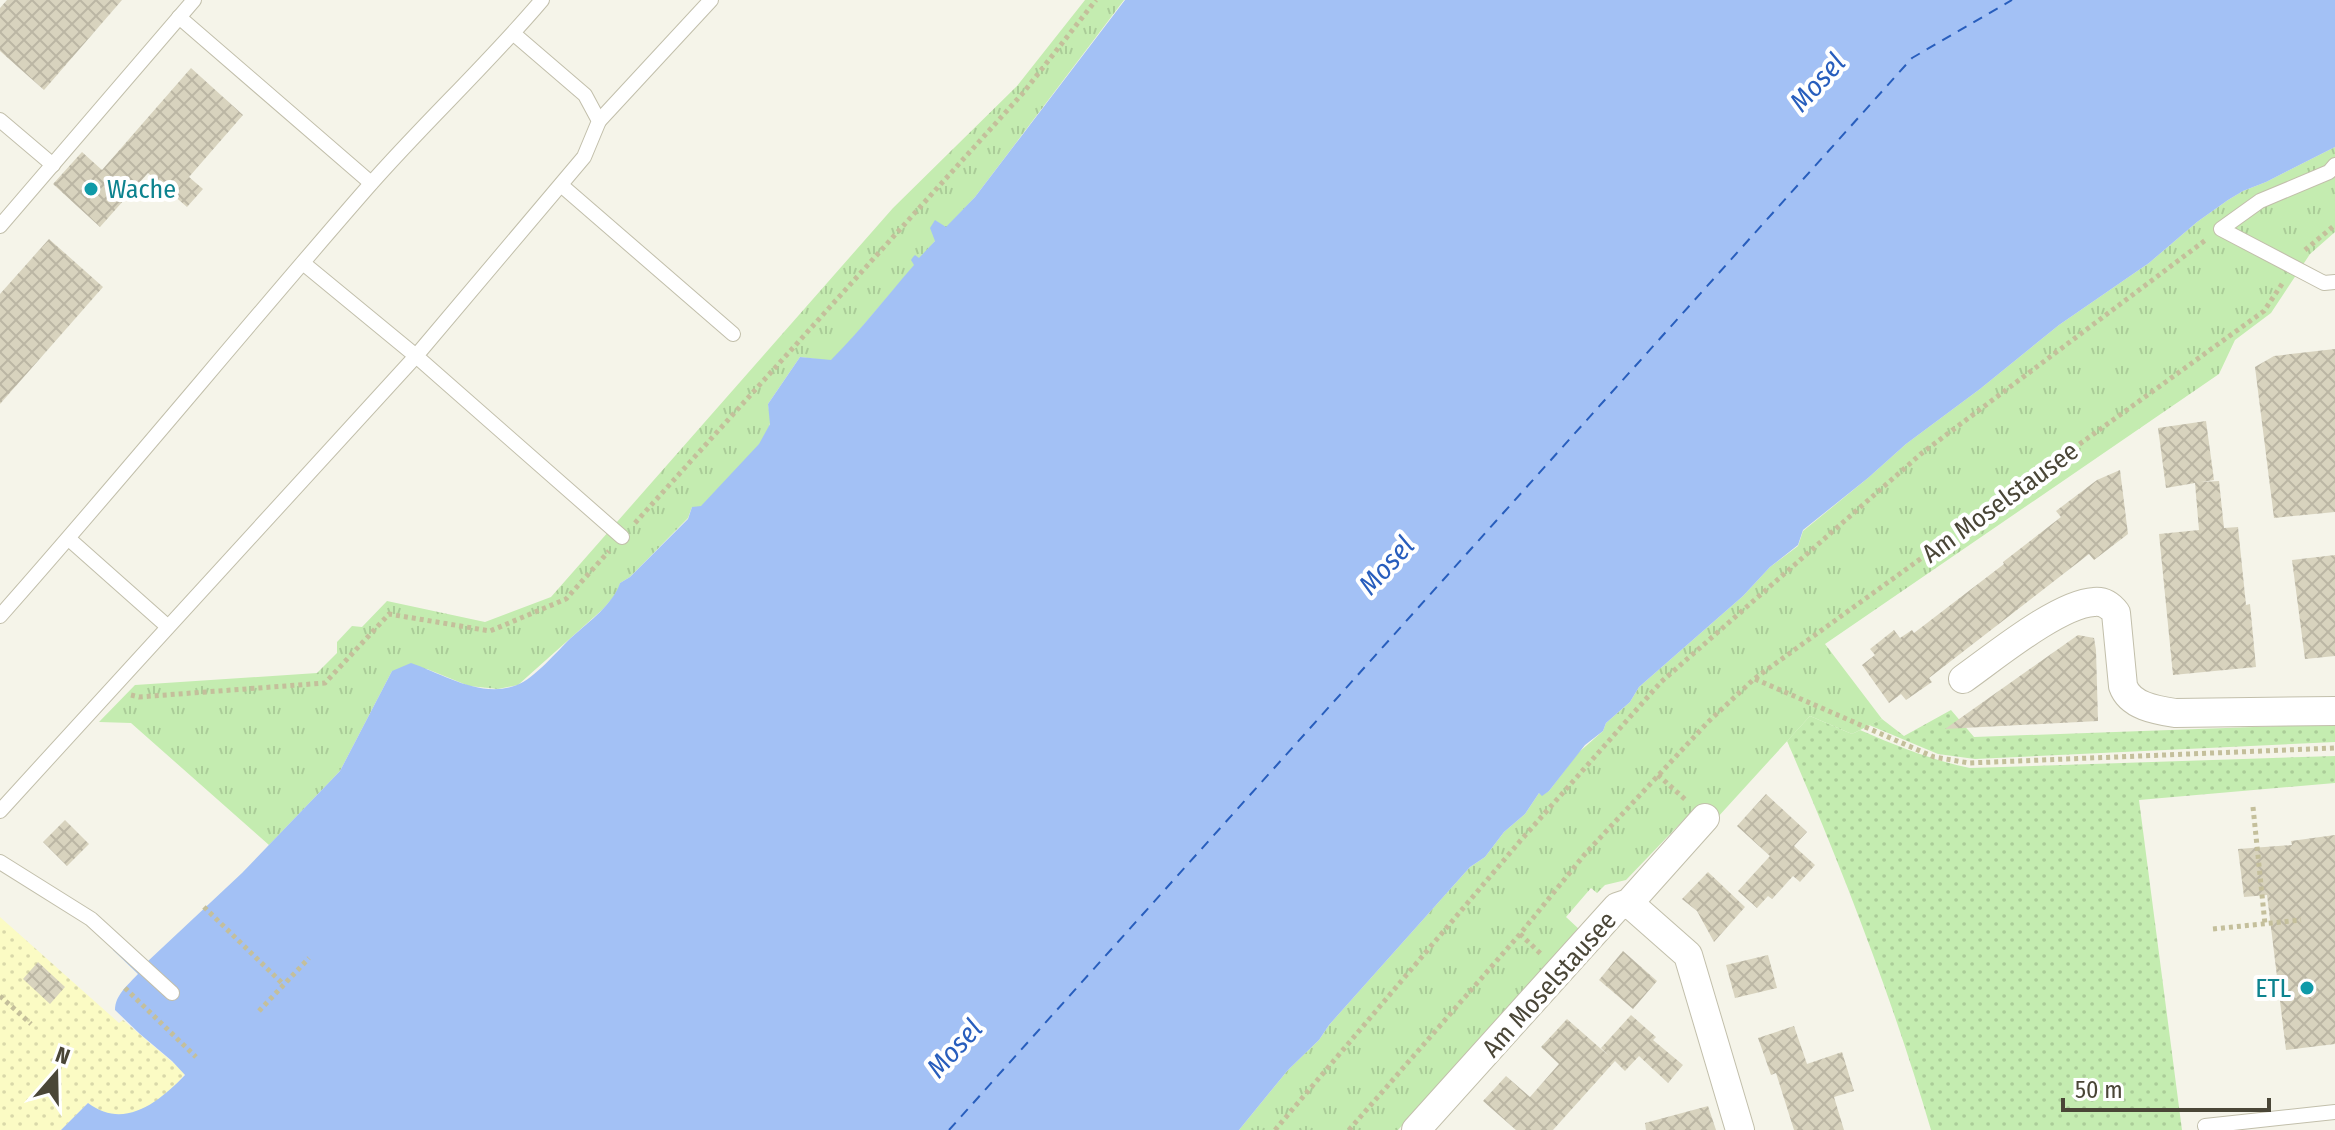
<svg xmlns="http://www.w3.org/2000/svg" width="2335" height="1130" font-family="'Fira Sans Condensed',sans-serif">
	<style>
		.grass { fill: url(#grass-dots) }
		.sand { fill: url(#sand-dots) }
		.park { fill: url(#park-tufts) }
		.water { fill: #a3c1f5 }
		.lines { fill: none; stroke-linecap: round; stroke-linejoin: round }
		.ferry { stroke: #285ebd; stroke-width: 2; stroke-dasharray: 10 8; stroke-linecap: butt }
		.building { fill: url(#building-cross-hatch) }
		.lane-casing { stroke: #c2bfab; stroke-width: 16 }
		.street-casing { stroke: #c2bfab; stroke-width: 30 }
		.path { stroke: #c4bf9b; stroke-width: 5; stroke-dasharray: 4 4; stroke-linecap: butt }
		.lane { stroke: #fff; stroke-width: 14 }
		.street { stroke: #fff; stroke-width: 28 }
		.culture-dot { fill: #0f9aa8; stroke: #fff; stroke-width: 3 }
		.labels { text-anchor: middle; stroke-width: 8; stroke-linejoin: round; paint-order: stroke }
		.culture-label { font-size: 26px; fill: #0d838f; stroke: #fff; text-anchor: start }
		.street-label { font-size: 26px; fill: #4a4637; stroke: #fff }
		.water-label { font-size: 28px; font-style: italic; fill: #285ebd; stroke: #fff }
	</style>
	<defs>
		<pattern id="grass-dots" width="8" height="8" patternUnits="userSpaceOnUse" patternTransform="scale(2)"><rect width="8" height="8" fill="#c4ecb0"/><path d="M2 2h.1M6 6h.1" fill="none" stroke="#aacc98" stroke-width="1.8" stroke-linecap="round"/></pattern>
		<pattern id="sand-dots" width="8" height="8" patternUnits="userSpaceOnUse" patternTransform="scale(2)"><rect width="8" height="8" fill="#fbfbc4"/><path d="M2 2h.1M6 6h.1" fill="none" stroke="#d9d8a9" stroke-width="1.8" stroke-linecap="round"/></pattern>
		<pattern id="park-tufts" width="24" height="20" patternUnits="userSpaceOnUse" patternTransform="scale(2)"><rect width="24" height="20" fill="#c4ecb0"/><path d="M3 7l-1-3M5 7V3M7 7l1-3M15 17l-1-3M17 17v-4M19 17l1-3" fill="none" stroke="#aacc98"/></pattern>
		<pattern id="building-cross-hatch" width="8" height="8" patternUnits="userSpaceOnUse" patternTransform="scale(2)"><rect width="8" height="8" fill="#d8d3be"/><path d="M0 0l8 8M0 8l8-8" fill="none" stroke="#bbb6a4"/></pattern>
	</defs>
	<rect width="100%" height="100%" fill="#f5f4e9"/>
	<!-- grass -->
	<g class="grass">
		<path d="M1951,710l23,27 361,-13v18l-360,17 -37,-5 -69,-29 13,-6 22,17z"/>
		<path d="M1810,716l42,18 8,-4c37,16 71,30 110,38l365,-12v27l-196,17 43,330h-251c-39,-133 -89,-262 -144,-389z"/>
	</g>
	<!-- sand -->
	<path class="sand" d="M0,917l119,106 4,-3 62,53c-6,10 -16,19 -26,26 -26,20 -45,30 -71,4l-27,27h-61z"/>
	<!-- park -->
	<g class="park">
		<path d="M1085,0h39l-149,197 -29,31 -10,-7 -1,20 -96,113 -8,7 -31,-4 -32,47c1,7 3,13 2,19 -4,24 -52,66 -69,84h-9l-4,11 -58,59 -10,6 -2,9 -16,18 -84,75 -20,4 -29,-3 -42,-17 -35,2 -52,100 -71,74 -138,-122 -32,-1 36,-37 182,-12 20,-20v-11l15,-16 10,1 25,-26 98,21 66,-25 342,-389 124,-122z"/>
		<path d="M2335,147v85l-25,22 -39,59 -36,27 -16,34 -394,270 57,75 -30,15 -42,-18 -93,102 -9,-10 -12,-1 -70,73 -21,5 -8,8 -6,-5 -25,29 14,13 -182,200h-159l49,-60 31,-30 10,-15 141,-158 15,-10 19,-25 21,-18 14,-21 4,1 6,-3 29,-38 25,-22 3,-8 24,-21 9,-15 104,-91 27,-29 28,-21 5,-15 65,-53 38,-34 74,-55 79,-64 90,-62 48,-41 31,-22 15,-9 23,-9z"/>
	</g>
	<!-- water -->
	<path class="water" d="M1125,0h1210v147l-69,35 -23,9 -15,9 -31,22 -48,41 -90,62 -79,64 -74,55 -38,34 -65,52 -5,15 -28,22 -27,29 -104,91 -9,15 -24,21 -3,8 -18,14 -36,46 -7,5 -3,-3 -14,21 -21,18 -19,25 -15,10 -141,158 -10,15 -31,30 -49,60h-1178l27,-27c36,27 70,0 97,-28l-13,-14 -32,-27 -25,-24c0,-15 13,-25 23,-36l-25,-24 10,-10 24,22 95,-89 98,-102 52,-100 19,-8c32,11 70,36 106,22 17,-6 41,-35 55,-48 18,-16 41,-33 48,-54l10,-6 58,-58 4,-12 9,-1 58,-62 11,-20 -2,-20 32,-47 31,3c30,-30 55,-63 83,-95l-3,-5 2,-3 2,-2 4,3 16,-17 -5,-13 5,-8 11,7 29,-30z"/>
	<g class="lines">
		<!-- ferry -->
		<path class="ferry" d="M949,1130l963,-1072 100,-58"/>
	</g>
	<!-- building -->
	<g class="building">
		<path d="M7,0h115l-78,90 -44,-39v-43z"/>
		<path d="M191,68l52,47 -54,62 14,12 -16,18 -39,-34 -48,54 -47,-43 29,-32 20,18z"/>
		<path d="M49,239l54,48 -103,117v-110z"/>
		<path d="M2335,349v163l-61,6 -19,-151 19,-11z"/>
		<path d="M2206,421l8,59 -13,2 18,-1 5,47 14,-1 8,78 4,-1 6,63 -83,8 -14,-141 40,-4 -4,-47 -29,5 -8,-60z"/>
		<path d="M2120,470l8,64 -34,26 -5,-6 -160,124 3,4 -26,18 -5,-6 -12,9 -27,-38 13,-10 -5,-6 24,-19 6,8 12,-8 2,3 90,-69 -1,-2 58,-45 -5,-6 41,-31z"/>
		<path d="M2335,555v101l-30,3 -13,-99z"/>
		<path d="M2078,635l16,3 2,12 2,71 -153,8z"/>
		<path d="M1766,794l41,38 -13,14 21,19 -15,17 -7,-6 -21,23 -4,-3 -11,12 -19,-17 32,-35 -33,-30z"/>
		<path d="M65,820l24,24 -22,22 -24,-24z"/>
		<path d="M2335,835v209l-49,6 -19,-155 -23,2 -6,-48 54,-4 -1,-4z"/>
		<path d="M1708,872l37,35 -31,35 -17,-31 -15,-12z"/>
		<path d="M1623,951l34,30 -24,28 -34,-29z"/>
		<path d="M1768,955l9,33 -42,10 -9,-33z"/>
		<path d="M38,962l27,25 -15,17 -27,-25z"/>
		<path d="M1631,1015l25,22 -3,3 30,25 -15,18 -29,-27 -14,15 -10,-10 -62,69h-37l-33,-29 23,-25 24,21 29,-33 -18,-17 26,-28 42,37 -8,-8z"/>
		<path d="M1794,1026l13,38 35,-12 12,39 -20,6 10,33h-50l-18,-57 -5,2 -13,-37z"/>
		<path d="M1708,1106l8,24h-70l-1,-7z"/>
	</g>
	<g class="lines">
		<!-- lane casing -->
		<g class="lane-casing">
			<g id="lane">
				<path d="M179,17l192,166"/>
				<path d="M514,34l71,61 14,26 -15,36 -168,199 206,181"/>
				<path d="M0,120l53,45"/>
				<path d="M599,121l112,-121"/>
				<path d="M2335,165l-6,7 -69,29 -39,28 103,54 11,-1"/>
				<path d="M561,185l172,149"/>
				<path d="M0,226l194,-226"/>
				<path d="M69,539l98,87"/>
				<path d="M0,616c125,-141 244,-287 368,-429 56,-64 119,-122 174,-187"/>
				<path d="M0,811l416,-455 -113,-93"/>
				<path d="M0,862l91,57 81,74"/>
				<path d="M2205,1126l130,-14"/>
			</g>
		</g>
		<!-- street casing -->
		<g class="street-casing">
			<g id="street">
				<path d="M1963,679c30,-21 95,-75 131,-77 9,-1 16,3 22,11l7,73c7,20 33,24 52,27l160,-2"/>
				<path d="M1629,903l59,52 52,175"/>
				<path d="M1416,1130l201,-223 12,-4 76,-85"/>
			</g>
		</g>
		<!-- path -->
		<g class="path">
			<path d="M2305,250l30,-25"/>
			<path d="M635,523l388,-430 73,-93"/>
			<path d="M1755,679l179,78 35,6 366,-15"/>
			<path d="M131,695l8,2 186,-14 64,-69 101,17 76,-32 43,-48"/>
			<path d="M1658,775l29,26"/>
			<path d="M2253,807l12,117"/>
			<path d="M204,907l80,78"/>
			<path d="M2213,929l88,-9"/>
			<path d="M1520,934l22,21"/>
			<path d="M125,988l71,69"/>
			<path d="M0,996l31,28"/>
			<path d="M259,1011l50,-53"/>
			<path d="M1275,1130l246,-290 140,-158 261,-229 285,-214"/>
			<path d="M1349,1130l171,-196 65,-80 123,-132 46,-43 510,-368 20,-30"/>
		</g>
		<!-- lane -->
		<use href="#lane" class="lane"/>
		<!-- street -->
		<use href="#street" class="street"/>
	</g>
	<!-- markers -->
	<g class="culture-dot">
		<circle cx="91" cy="189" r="8"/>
		<circle cx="2307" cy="988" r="8"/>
	</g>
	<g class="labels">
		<!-- culture labels -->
		<g class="culture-label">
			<text x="107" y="198">Wache</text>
			<text x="2291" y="997" text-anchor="end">ETL</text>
		</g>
		<!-- street labels -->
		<g class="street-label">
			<text transform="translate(2000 502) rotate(-36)" y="9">Am Moselstausee</text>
			<text transform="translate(1549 984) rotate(-48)" y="9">Am Moselstausee</text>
		</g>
		<!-- water labels -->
		<g class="water-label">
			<text transform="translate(1817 82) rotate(-48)" y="10">Mosel</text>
			<text transform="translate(1386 565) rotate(-48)" y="10">Mosel</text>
			<text transform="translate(954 1048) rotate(-48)" y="10">Mosel</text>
		</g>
	</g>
	<!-- north arrow -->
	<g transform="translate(56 1074) rotate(20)" stroke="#ffffff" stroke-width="6" paint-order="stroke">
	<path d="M0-6L14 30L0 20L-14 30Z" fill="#4a4637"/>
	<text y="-12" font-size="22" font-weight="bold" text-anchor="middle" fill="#4a4637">N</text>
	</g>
	<!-- scale -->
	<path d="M2063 1098v12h206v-12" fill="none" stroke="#4a4637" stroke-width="4"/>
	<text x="2075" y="1098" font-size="24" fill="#4a4637" stroke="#ffffff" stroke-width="6" paint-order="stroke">50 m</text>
</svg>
